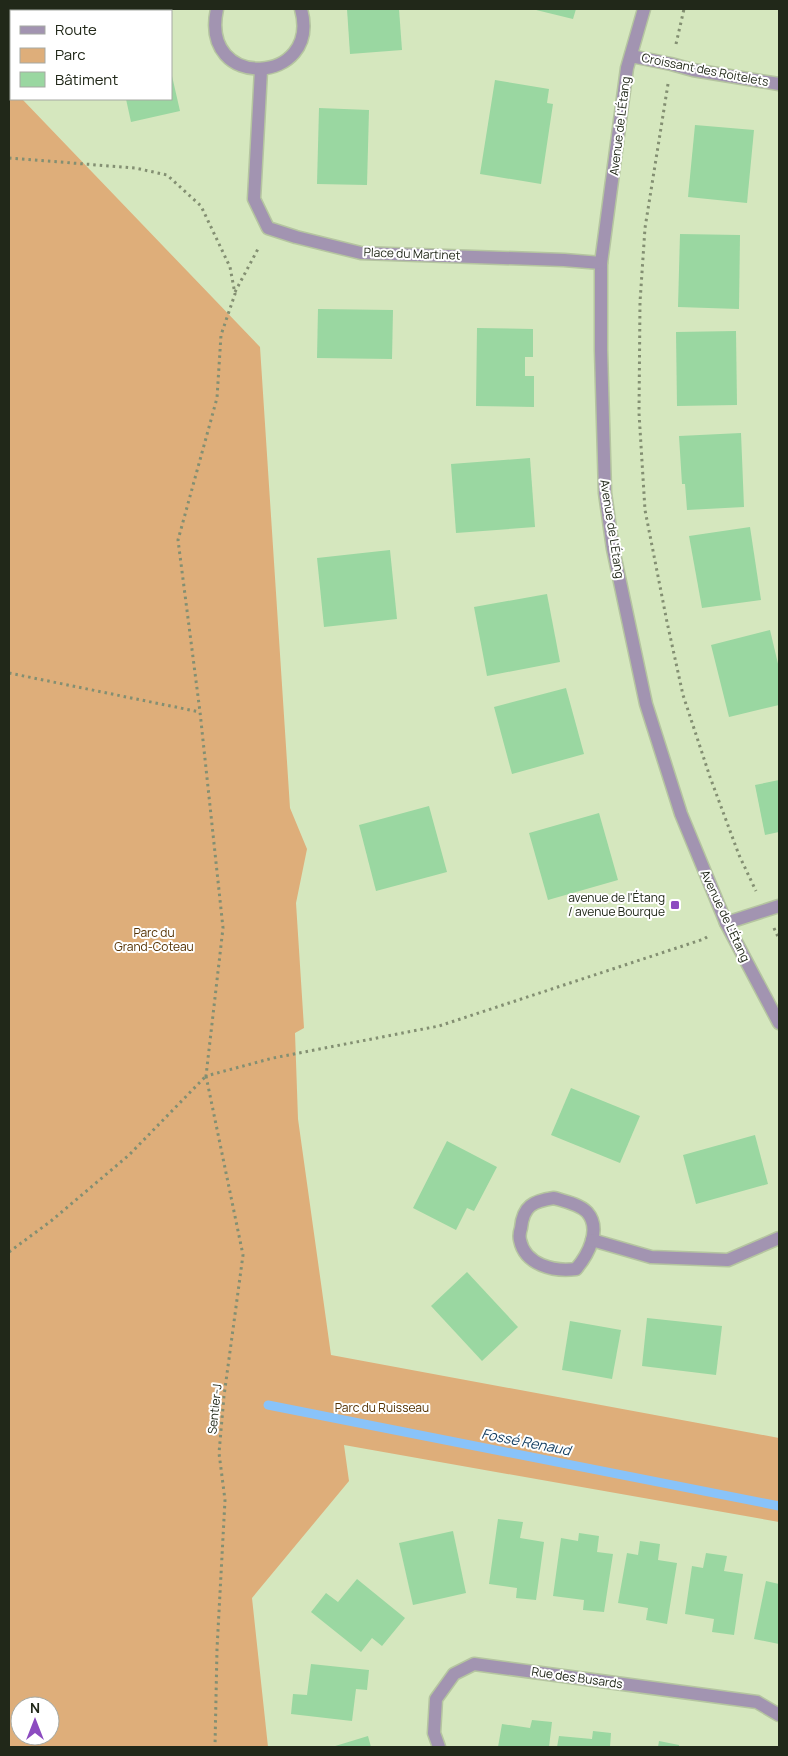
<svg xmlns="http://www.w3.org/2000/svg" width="788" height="1756" font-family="Manrope,sans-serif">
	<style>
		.green { fill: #deae7a; fill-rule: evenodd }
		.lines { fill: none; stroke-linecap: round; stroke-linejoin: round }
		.stream { stroke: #89c3f9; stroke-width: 9 }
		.building { fill: #9ad7a1 }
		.minor-casing { stroke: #b5c5a0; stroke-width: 15 }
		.path { stroke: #838f72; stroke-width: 3; stroke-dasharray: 2.5 4; stroke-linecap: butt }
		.minor { stroke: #a294b1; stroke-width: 12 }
		.poi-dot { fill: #8c4bc0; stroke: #fff; stroke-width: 2 }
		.labels { text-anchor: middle; stroke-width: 4; stroke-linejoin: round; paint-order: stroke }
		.street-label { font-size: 12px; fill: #212819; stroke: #fff }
		.poi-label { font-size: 12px; fill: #212819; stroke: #fff; text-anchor: end }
		.park-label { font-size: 12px; fill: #533000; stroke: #fff }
		.water-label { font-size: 14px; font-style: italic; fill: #153f62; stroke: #fff }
	</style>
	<rect width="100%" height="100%" fill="#d5e7be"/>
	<!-- green -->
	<path class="green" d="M9,9h44l-1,2h-41v88h11l238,248 30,461 17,41 -11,54 8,125 -9,5 3,86 33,236 448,83v84l-435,-77 5,36 -97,117 16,149h-259zM20,1706h30v30h-30z"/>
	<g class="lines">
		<!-- stream -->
		<path class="stream" d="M268,1405l511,101"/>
	</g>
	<!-- building -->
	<g class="building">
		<path d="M112,9h53l-1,2h-46z"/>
		<path d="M347,9h52l3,41 -52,4z"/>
		<path d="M532,9h44l-3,10z"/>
		<path d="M172,76l8,35 -49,11 -5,-23h45z"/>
		<path d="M495,80l54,9 -2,14 6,1 -12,80 -61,-10z"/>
		<path d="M319,108l50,2 -2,75 -50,-1z"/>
		<path d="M695,125l59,5 -7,73 -59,-6z"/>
		<path d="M680,234l60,1 -1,74 -61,-2z"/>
		<path d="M318,309l75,1 -1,49 -75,-1z"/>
		<path d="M477,328l56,1v28h-8v19h9v31l-58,-1z"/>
		<path d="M736,331l1,74 -60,1 -1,-74z"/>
		<path d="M741,433l3,74 -57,3 -2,-26h-3l-3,-48z"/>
		<path d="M530,458l5,69 -79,6 -5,-69z"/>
		<path d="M750,527l11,73 -59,8 -13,-72z"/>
		<path d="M390,550l7,69 -73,8 -7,-69z"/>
		<path d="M547,594l13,68 -73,14 -13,-69z"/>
		<path d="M770,630l9,38v37l-50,12 -18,-72z"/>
		<path d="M566,688l18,66 -72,20 -18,-67z"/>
		<path d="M779,780v52l-14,3 -10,-50z"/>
		<path d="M429,806l18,66 -71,19 -17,-66z"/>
		<path d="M599,813l19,67 -70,20 -19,-67z"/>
		<path d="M571,1088l69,28 -20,47 -69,-28z"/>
		<path d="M755,1135l13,49 -72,20 -13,-49z"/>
		<path d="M447,1141l50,26 -23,44 -7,-3 -11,22 -43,-22z"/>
		<path d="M467,1272l51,55 -36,34 -51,-55z"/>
		<path d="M647,1318l75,8 -6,49 -74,-9z"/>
		<path d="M570,1321l51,9 -9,49 -50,-9z"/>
		<path d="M498,1519l25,3 -3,16 24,4 -8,58 -20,-2 1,-10 -28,-4z"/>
		<path d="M453,1531l13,62 -53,12 -14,-62z"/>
		<path d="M579,1533l20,3 -2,16 16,2 -9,58 -21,-2 1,-10 -31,-4 8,-58 17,3z"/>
		<path d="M640,1541l20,3 -2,16 19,3 -10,61 -21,-4 2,-12 -30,-5 9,-50 11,2z"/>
		<path d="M706,1553l21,3 -3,15 19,3 -9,61 -22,-3 2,-13 -29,-5 7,-48 11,2z"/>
		<path d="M357,1579l48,39 -23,28 -10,-8 -11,14 -50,-40 15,-19 12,9z"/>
		<path d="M766,1581l13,3v60l-25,-5z"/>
		<path d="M311,1664l58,6 -2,20 -11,-1 -4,32 -61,-7 2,-20 14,1z"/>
		<path d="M532,1720l20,2 -3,25h-51l4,-23 28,4z"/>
		<path d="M593,1731l18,2 -1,14h-53l2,-11 33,3z"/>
		<path d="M368,1736l3,11h-39z"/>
		<path d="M659,1741l20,4v2h-21z"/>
	</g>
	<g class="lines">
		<!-- minor casing -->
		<g class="minor-casing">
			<g id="minor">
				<path d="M217,9c-18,83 105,76 84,0"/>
				<path d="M644,9l-17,59 -26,195v87l4,143 8,56 33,155 35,110 45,109 53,100"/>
				<path d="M631,56l40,8 22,6 86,14"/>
				<path d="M261,70l-7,129 14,29 28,9 65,16 203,7 37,3"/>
				<path d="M726,923l53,-17"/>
				<path d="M554,1198c10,3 25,6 33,14 15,17 1,43 -11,57 -22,3 -51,-4 -56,-29 -1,-4 0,-9 1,-12 2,-22 12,-27 33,-30z"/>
				<path d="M592,1240l59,17 77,3 51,-22"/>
				<path d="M439,1747l-5,-14 2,-34 18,-25 20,-10 283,38 22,13"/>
			</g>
		</g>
		<!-- path -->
		<g class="path">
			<path d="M676,44l8,-35"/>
			<path d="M668,84l-23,144 -5,74 -1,111 6,97 22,112 16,73 27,82 29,78 17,36"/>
			<path d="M9,158l126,10 32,7 34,31 29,61 5,27 -14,41 -4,63 -39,142 22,172 23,216 -17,148 67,-18 166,-32 265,-87 6,-4"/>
			<path d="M235,292l24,-45"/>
			<path d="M9,673l191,39"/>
			<path d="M774,928l5,11"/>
			<path d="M206,1076l37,179 -19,141 -5,57 6,47 -8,149 -2,98"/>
			<path d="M9,1252l42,-31 78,-66 76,-78"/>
		</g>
		<!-- minor -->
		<use href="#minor" class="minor"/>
	</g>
	<!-- markers -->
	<rect class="poi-dot" x="670" y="900" width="10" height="10" rx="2.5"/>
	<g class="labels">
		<!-- street labels -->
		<g class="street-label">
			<text transform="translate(705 70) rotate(11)" y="4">Croissant des Roitelets</text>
			<text transform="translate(620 126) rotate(-83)" y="4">Avenue de L'Étang</text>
			<text transform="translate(412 254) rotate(2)" y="4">Place du Martinet</text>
			<text transform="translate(612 529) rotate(81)" y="4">Avenue de L'Étang</text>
			<text transform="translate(725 916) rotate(65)" y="4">Avenue de L'Étang</text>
			<text transform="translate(215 1409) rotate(-84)" y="4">Sentier-J</text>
			<text transform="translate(577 1678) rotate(8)" y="4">Rue des Busards</text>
		</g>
		<!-- poi labels -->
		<g class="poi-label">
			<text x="665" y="902">avenue de l'Étang<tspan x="665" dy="14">/ avenue Bourque</tspan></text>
		</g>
		<!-- park labels -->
		<g class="park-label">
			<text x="154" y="937">Parc du<tspan x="154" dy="14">Grand-Coteau</tspan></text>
			<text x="382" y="1412">Parc du Ruisseau</text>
		</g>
		<!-- water labels -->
		<g class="water-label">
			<text transform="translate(526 1442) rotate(11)" y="5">Fossé Renaud</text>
		</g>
	</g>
	<!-- border -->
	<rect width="788" height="1756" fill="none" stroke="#212819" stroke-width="20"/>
	<!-- legend -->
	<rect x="10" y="10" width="162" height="90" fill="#ffffff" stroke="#a6a9a3"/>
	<rect x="20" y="26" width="25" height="8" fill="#a294b1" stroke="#a6a9a3"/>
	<text x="55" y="35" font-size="15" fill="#212819">Route</text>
	<rect x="20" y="48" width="25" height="15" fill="#deae7a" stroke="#a6a9a3"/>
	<text x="55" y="60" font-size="15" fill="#212819">Parc</text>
	<rect x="20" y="72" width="25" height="15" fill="#9ad7a1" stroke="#a6a9a3"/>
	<text x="55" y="85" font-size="15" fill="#212819">Bâtiment</text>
	<!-- north arrow -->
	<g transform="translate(35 1721)"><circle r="24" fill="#ffffff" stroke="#a6a9a3"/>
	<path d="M0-4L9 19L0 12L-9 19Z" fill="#8c4bc0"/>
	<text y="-8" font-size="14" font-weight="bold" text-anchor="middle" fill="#212819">N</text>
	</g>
</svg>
